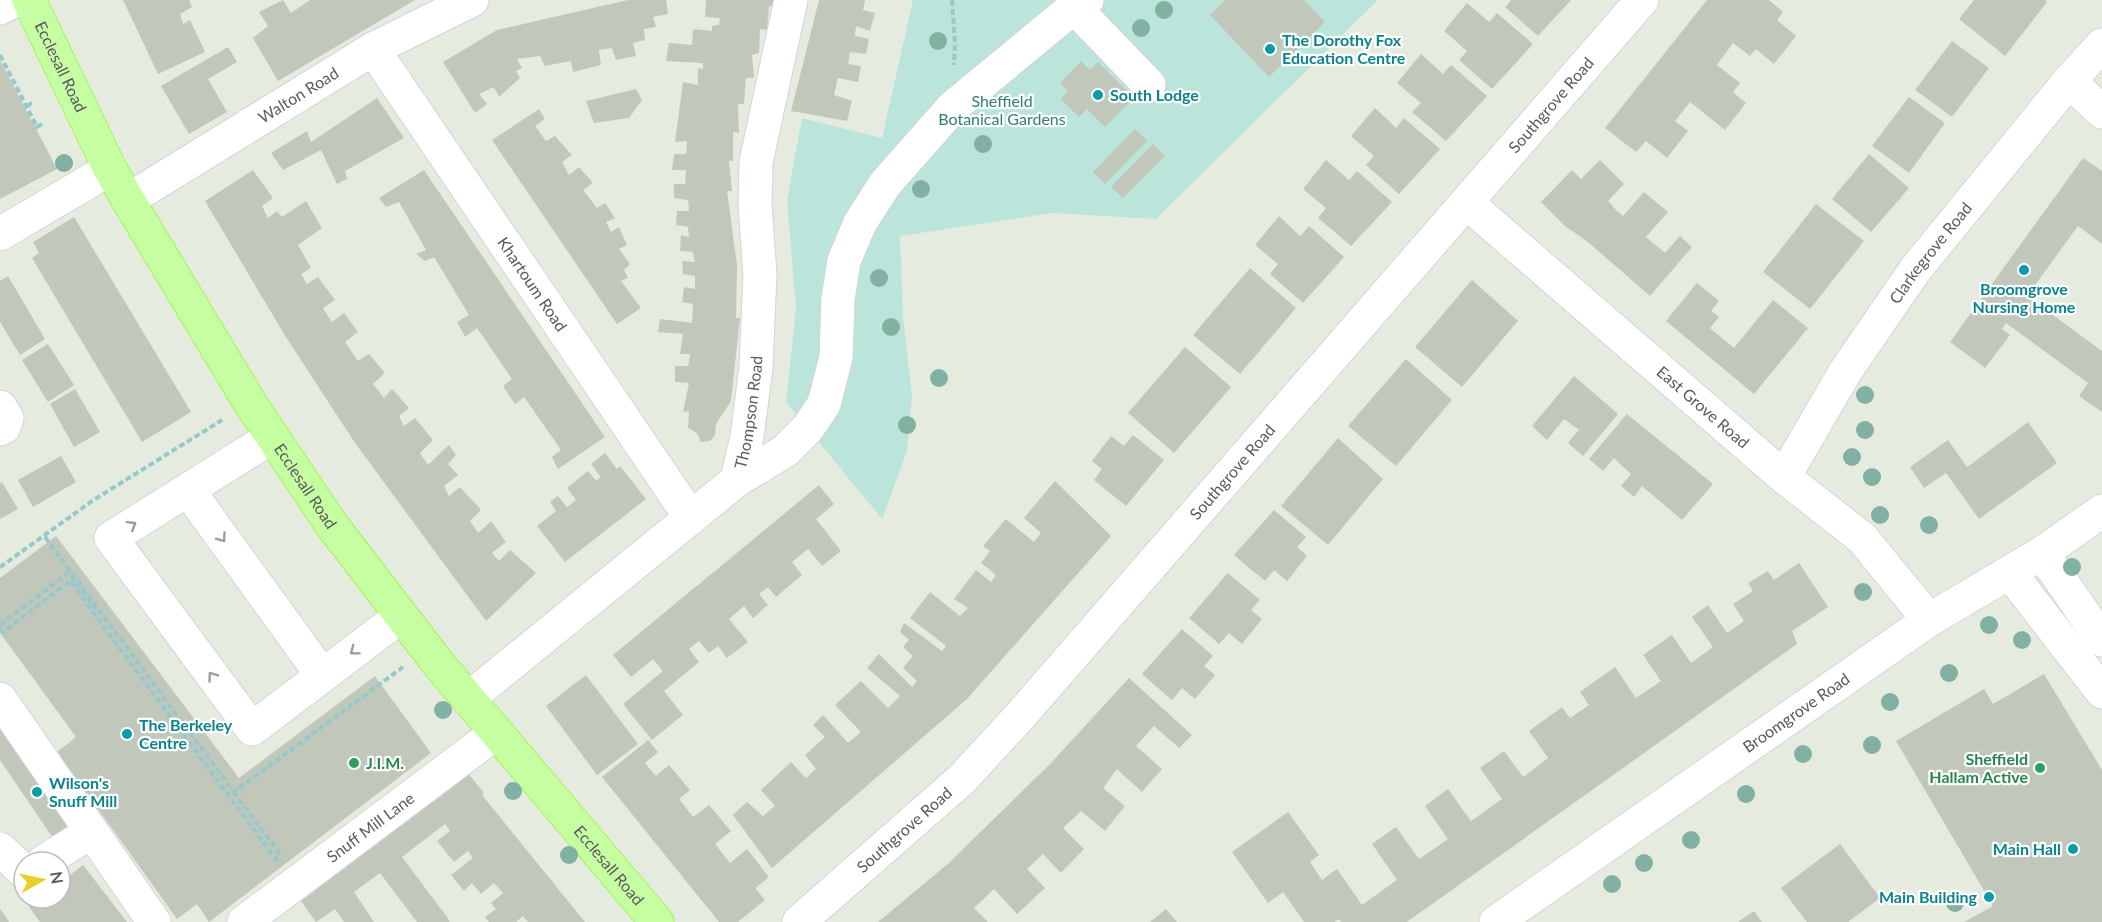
<svg xmlns="http://www.w3.org/2000/svg" width="2102" height="922" font-family="Lato,sans-serif">
	<style>
		.green { fill: #bbe5db }
		.building { fill: #c2c7bc }
		.lines { fill: none; stroke-linecap: round; stroke-linejoin: round }
		.minor-casing { stroke: #d6d3da; stroke-width: 35 }
		.major-casing { stroke: #a4f352; stroke-width: 35 }
		.path { stroke: #97c8ca; stroke-width: 4; stroke-dasharray: 6 3; stroke-linecap: butt }
		.minor { stroke: #fff; stroke-width: 33 }
		.major { stroke: #c6ffa1; stroke-width: 33 }
		.path-bridge { stroke: #97c8ca; stroke-width: 4; stroke-dasharray: 6 3; stroke-linecap: butt }
		.tree { fill: #82b0a2 }
		.oneway { stroke: #9d9ba0 }
		.culture-dot { fill: #0f9aa8; stroke: #fff; stroke-width: 2 }
		.leisure-dot { fill: #2e9e5b; stroke: #fff; stroke-width: 2 }
		.labels { text-anchor: middle; stroke-width: 4.5; stroke-linejoin: round; paint-order: stroke }
		.culture-label { font-size: 16px; font-weight: bold; fill: #0d838f; stroke: #fff; text-anchor: start }
		.street-label { font-size: 16px; fill: #5b5861; stroke: #fff }
		.park-label { font-size: 16px; fill: #317f71; stroke: #fff }
		.leisure-label { font-size: 16px; font-weight: bold; fill: #27864d; stroke: #fff; text-anchor: end }
	</style>
	<rect width="100%" height="100%" fill="#e5ecdf"/>
	<!-- green -->
	<path class="green" d="M913,0h465l-222,219 -103,-6 -153,23 3,82 9,78 -5,55 -25,68 -96,-117 10,-94 -9,-108 15,-82 80,20z"/>
	<!-- building -->
	<g class="building">
		<path d="M123,0h66l3,7 -12,7 3,10 7,-4 15,32 -47,22z"/>
		<path d="M283,0l8,13 19,-13h105l-137,81 -25,-43 15,-12 -9,-14z"/>
		<path d="M628,0h38l2,14 -15,3 3,10 -12,2 1,11 -12,3 3,13 -20,4 -4,-12 -13,2 2,15 -28,7 -2,-11 -26,5 -5,-10 -23,3 5,9 -6,3 4,7 -21,19 -5,-10 -15,7 8,10 -12,9 -32,-51 54,-32z"/>
		<path d="M706,0h68v7l-5,-1 -2,24 -7,-1 -1,24 -7,2 2,23h-8l-2,26h-6l1,29 -6,-1v29h-4l3,30h-5l10,74 -1,53h4l-9,83 -15,23 -1,11 -5,6 -9,1 -4,-9 -9,-5 1,-17 -6,1 6,-29 -14,-1v-16h13l2,-12h-10l3,-20 -25,-2 2,-13 32,4 1,-19 -11,-2 2,-15 11,2v-13l-12,-2 -1,-13 13,1 -2,-10 -13,-1 1,-16 8,2 -1,-10 -12,-2 1,-14h12l-1,-11 -14,-2v-14h11l1,-14h-14l2,-16h12l1,-13 -12,1 8,-60 15,3v-17l5,1v-6l-37,-2 3,-18 23,2 1,-16 19,2v-5l7,-1 1,-7 -15,-1z"/>
		<path d="M819,0h46l-2,10 12,3 -5,18 -14,-5 -1,10 14,3 -3,15 -16,-2 -2,12 13,2 -3,16 -20,-4 -4,17 18,6 -5,20 -56,-10z"/>
		<path d="M1225,0h79l21,22 -56,55 -59,-62z"/>
		<path d="M1511,0h60l-33,36 -33,-29z"/>
		<path d="M1707,0h62l14,12 -6,8 19,16 -22,28 -18,-15 -6,7 -17,-13 -16,22 23,18 -7,9 13,11 -21,27 -35,-28 -15,19 13,10 -21,27 -21,-17 -10,11 -31,-24z"/>
		<path d="M1974,0h71l2,2 -42,54 -46,-37z"/>
		<path d="M1467,3l22,19 8,-9 36,31 -41,45 -33,-29 8,-9 -23,-20z"/>
		<path d="M1952,41l37,27 -37,49 -37,-27z"/>
		<path d="M228,47l9,15 -29,17 19,33 -38,22 -28,-48z"/>
		<path d="M1421,54l22,20 8,-9 36,31 -41,45 -34,-29 9,-9 -24,-20z"/>
		<path d="M0,60l57,109 -57,30z"/>
		<path d="M1081,61l9,9 8,-8 36,36 -29,29 -18,-18 -8,8 -18,-18 7,-8 -8,-8z"/>
		<path d="M636,89l6,11 -13,18 -35,5 -8,-22z"/>
		<path d="M1909,97l36,26 -36,50 -37,-27z"/>
		<path d="M377,98l27,40 -59,33 2,8 -10,5 -16,-34 -38,20 -12,-17 36,-22 4,11z"/>
		<path d="M1375,108l21,20 8,-10 36,31 -41,45 -33,-29 8,-9 -23,-20z"/>
		<path d="M539,109l6,10 -10,7 11,15 9,-5 17,19 -10,7 7,13 10,-8 14,16 -10,7 14,18 8,-5 10,15 -9,4 5,10 8,-5 8,18 -8,4 11,15 -6,6 4,8 -7,3 20,27 -24,16 -125,-184z"/>
		<path d="M1135,129l12,12 -42,43 -12,-12z"/>
		<path d="M1153,144l12,12 -42,42 -12,-11z"/>
		<path d="M1869,154l40,34 -38,44 -39,-33z"/>
		<path d="M2083,158l19,13v73l-24,-18 -51,70 75,55v61l-23,-16 9,-13 -82,-60 -4,6 8,6 -25,33 -35,-26z"/>
		<path d="M1326,160l23,20 8,-9 35,31 -41,44 -33,-28 8,-10 -23,-19z"/>
		<path d="M1600,160l24,24 -16,17 8,9 7,6 21,-24 24,20 -22,25 19,16 15,-17 12,11 -42,49 -62,-54 -23,-16 -24,-24 31,-32 9,9z"/>
		<path d="M253,170l20,28 -11,8 6,12 9,-7 5,6 24,-16 16,27 -24,17 13,23 -10,6 6,10 11,-7 17,23 -12,8 9,14 12,-9 14,19 -13,10 13,19 11,-7 16,19 -12,11 11,14 8,-9 17,19 -10,8 5,10 11,-8 18,22 -13,13 8,12 21,-20 7,10 -8,9 10,11 -14,11 5,10 11,-9 21,23 -11,11 8,12 13,-12 15,21 -14,11 7,8 11,-11 26,23 -50,48 -131,-178 -71,-109 -79,-133z"/>
		<path d="M424,170l181,267 -47,32 -6,-12 9,-7 -37,-53 -9,7 -12,-18 9,-7 -35,-51 -12,9 -8,-15 12,-7 -35,-58 -9,4 -9,-7 10,-4 -27,-48 -13,5 -7,-9z"/>
		<path d="M1816,204l48,37 -54,68 -47,-37z"/>
		<path d="M1279,216l21,20 9,-10 35,31 -41,46 -33,-29 8,-10 -23,-19z"/>
		<path d="M74,217l117,195 -49,30 -110,-184 7,-5 -6,-11z"/>
		<path d="M1250,268l46,40 -56,66 -47,-39z"/>
		<path d="M8,276l37,63 -25,16 -20,-33v-41z"/>
		<path d="M1472,280l46,41 -56,66 -47,-40z"/>
		<path d="M1697,283l22,18 -8,10 8,6 -9,11 24,20 39,-48 35,28 -54,66 -88,-73z"/>
		<path d="M48,344l26,41 -26,17 -26,-42z"/>
		<path d="M1185,347l46,40 -57,66 -46,-40z"/>
		<path d="M1406,359l46,41 -56,66 -48,-40z"/>
		<path d="M1574,376l44,38 -35,42 -15,-13 11,-13 -15,-11 -17,21 -15,-14z"/>
		<path d="M75,389l25,43 -26,15 -24,-43z"/>
		<path d="M1627,414l86,70 -31,36 -40,-34 -8,11 -13,-11 10,-12 -17,-16 -11,13 -14,-12z"/>
		<path d="M2028,422l29,41 -78,56 -33,-46 -22,15 -14,-21 38,-27 19,27z"/>
		<path d="M1133,435l31,25 -38,46 -32,-26 8,-11 -10,-8 19,-25 13,10z"/>
		<path d="M1338,438l45,41 -55,66 -47,-39z"/>
		<path d="M605,453l12,16 3,-3 26,33 -81,63 -28,-36 19,-15 -6,-9 8,-6 9,11 9,-7 -9,-12 21,-17 8,10 5,-4 -10,-13z"/>
		<path d="M61,456l15,26 -43,25 -15,-27z"/>
		<path d="M1055,481l56,55 -144,163 -195,169 -39,-53 14,-13 16,14 12,-10 -14,-16 30,-28 15,16 10,-9 -11,-14 20,-18 -12,-12 10,-10 25,28 13,-11 -26,-27 26,-24 27,27 12,-12 -33,-28 12,-14 33,33 5,-6 -14,-13 10,-12 -10,-9 6,-7 -9,-8 4,-9 38,28 4,-5 -36,-28 20,-26 30,24 8,-8 -14,-9 22,-29 15,12 5,-7 -15,-12 9,-12 -7,-5 23,-27 28,23 7,-9 -17,-15z"/>
		<path d="M2,482l16,27 -18,10v-35z"/>
		<path d="M819,485l15,19 -18,15 25,32 -19,15 -14,-17 -16,13 10,13 -26,22 -8,-10 -9,7 9,11 -15,13 -9,-12 -15,13 19,23 -21,16 -9,-12 -9,7 -10,-12 -10,8 10,13 -35,29 19,24 -31,25 -29,-36 40,-33 -10,-12 -22,18 -18,-22z"/>
		<path d="M1274,510l32,27 -9,10 10,9 -20,25 -13,-11 -9,11 -31,-26z"/>
		<path d="M56,536l183,242 136,-102 56,77 -222,169 -12,-18 -20,15 -120,-167 19,-15 -76,-104v-55z"/>
		<path d="M1799,563l29,44 -36,24 5,13 -390,278h-66l-2,-3 -5,3h-30l-21,-30 -15,11 -36,-51 56,-40 31,43 -9,7 12,18 15,-11 25,36 35,-25 -25,-36 24,-17 23,32 29,-20 -23,-33 23,-17 23,32 31,-22 -22,-31 24,-17 19,26 25,-19 -19,-27 33,-24 8,11 19,-13 -9,-13 35,-25 21,31 25,-17 -18,-26 29,-20 19,28 22,-16 -21,-30 16,-12 19,28 17,-12 -11,-17 20,-13 -5,-8 20,-12 6,9z"/>
		<path d="M1228,573l32,27 -9,10 11,9 -20,25 -13,-11 -10,11 -30,-26z"/>
		<path d="M1182,629l31,27 -9,10 11,9 -20,24 -13,-11 -10,12 -30,-26z"/>
		<path d="M2044,674l58,96v152h-138l29,-16 -97,-165 88,-52 9,15z"/>
		<path d="M586,675l52,69 -41,31 -51,-69z"/>
		<path d="M1129,678l63,57 -13,13 -25,-22 -18,20 26,23 -20,23 -25,-23 -14,19 22,18 -20,25 -24,-20 -18,17 21,21 -23,24 -18,-19 -16,15 18,19 -28,26 -23,-25 -20,19 14,14h-110l72,-60 101,-99z"/>
		<path d="M0,715l74,109 -21,14 -53,-78z"/>
		<path d="M648,740l10,12 -13,11 11,13 13,-11 21,25 -11,9 14,18 16,-12 22,26 -16,13 15,19 17,-14 22,28 -14,11 10,12 -27,22h-19l-117,-145z"/>
		<path d="M468,773l16,20 -2,2 103,127h-57l-5,-6 -7,6h-27l-4,-5 11,-8 -5,-6 12,-10 -9,-10 -13,11 -9,-11 -8,8 -13,-16 22,-17 -5,-7 -14,11 -17,-21 13,-10 -5,-7 -43,33 48,64 -1,1h-32l-37,-49 -26,19 20,30h-30l-9,-13 -19,13 -15,-21z"/>
		<path d="M1840,844l40,54 -32,24h-41l-26,-34z"/>
		<path d="M83,865l44,57h-87l-11,-15 11,-9h20v-15z"/>
		<path d="M0,909l6,8 3,5h-9z"/>
		<path d="M1166,909l11,13h-27z"/>
		<path d="M1754,911l8,11h-24z"/>
	</g>
	<g class="lines">
		<!-- minor casing -->
		<g class="minor-casing">
			<g id="minor">
				<path d="M1074,7l75,78"/>
				<path d="M0,8l15,-8"/>
				<path id="s1" d="M373,49l318,469"/>
				<path d="M2069,81l33,31"/>
				<path id="s2" d="M128,200l245,-151 99,-49"/>
				<path id="s3" d="M1467,203l317,274 78,61 67,82"/>
				<path d="M0,234l110,-65"/>
				<path d="M0,407l7,11 -3,9 -4,2"/>
				<path d="M272,437l-161,101 141,191 149,-113"/>
				<path id="s4" d="M1784,477l61,-105 70,-102 154,-189 33,-36"/>
				<path id="s5" d="M737,480l10,-43 9,-70 4,-92 -5,-70 1,-43 35,-162"/>
				<path d="M188,490l134,185"/>
				<path d="M2042,553l60,87"/>
				<path d="M2010,573l92,119"/>
				<path d="M0,699l154,223"/>
				<path d="M468,699l269,-219 48,-29 23,-23 16,-24 12,-47 2,-58 6,-38 16,-38 25,-39 68,-77 121,-100 13,-7"/>
				<path d="M0,849l24,23"/>
				<path d="M43,862l48,-30"/>
				<path id="s6" d="M244,922l252,-189"/>
				<path id="s7" d="M799,922l163,-143 59,-64 621,-715"/>
				<path id="s8" d="M1496,922l433,-302 113,-67 60,-42"/>
			</g>
		</g>
		<!-- major casing -->
		<g class="major-casing">
			<g id="major">
				<path id="s9" d="M29,0l81,169 18,31 122,203 81,121 106,138 220,260"/>
			</g>
		</g>
		<!-- path -->
		<g class="path">
			<path d="M952,0l3,43 -1,22"/>
			<path d="M0,55l37,72 -2,1"/>
			<path d="M27,106l6,-4"/>
			<path d="M37,127l7,-4"/>
			<path d="M45,537l189,255 169,-125"/>
			<path d="M0,567l92,-66 130,-81"/>
			<path d="M0,625l68,-52 31,40"/>
			<path d="M0,629l3,3 67,-51 193,261"/>
			<path d="M233,792l48,63"/>
		</g>
		<!-- minor -->
		<use href="#minor" class="minor"/>
		<!-- major -->
		<use href="#major" class="major"/>
		<!-- path-bridge -->
		<path class="path-bridge" d="M263,842l17,22"/>
	</g>
	<!-- trees -->
	<g class="tree">
		<circle cx="1164" cy="10" r="9"/>
		<circle cx="1141" cy="28" r="9"/>
		<circle cx="938" cy="41" r="9"/>
		<circle cx="983" cy="144" r="9"/>
		<circle cx="64" cy="163" r="9"/>
		<circle cx="921" cy="189" r="9"/>
		<circle cx="879" cy="278" r="9"/>
		<circle cx="891" cy="327" r="9"/>
		<circle cx="939" cy="378" r="9"/>
		<circle cx="1865" cy="395" r="9"/>
		<circle cx="907" cy="425" r="9"/>
		<circle cx="1865" cy="430" r="9"/>
		<circle cx="1852" cy="457" r="9"/>
		<circle cx="1872" cy="477" r="9"/>
		<circle cx="1880" cy="515" r="9"/>
		<circle cx="1929" cy="525" r="9"/>
		<circle cx="2072" cy="567" r="9"/>
		<circle cx="1863" cy="592" r="9"/>
		<circle cx="1989" cy="625" r="9"/>
		<circle cx="2022" cy="640" r="9"/>
		<circle cx="1949" cy="673" r="9"/>
		<circle cx="1890" cy="702" r="9"/>
		<circle cx="443" cy="710" r="9"/>
		<circle cx="1872" cy="745" r="9"/>
		<circle cx="1803" cy="754" r="9"/>
		<circle cx="513" cy="791" r="9"/>
		<circle cx="1746" cy="794" r="9"/>
		<circle cx="1691" cy="840" r="9"/>
		<circle cx="569" cy="855" r="9"/>
		<circle cx="1644" cy="863" r="9"/>
		<circle cx="1612" cy="884" r="9"/>
		<circle cx="1955" cy="903" r="9"/>
	</g>
	<!-- one-way arrows -->
	<defs><path id="oneway-chevron" d="M-2-3.5L2.5 0L-2 3.5" fill="none" stroke-width="1.6" stroke-linecap="round" stroke-linejoin="round" transform="scale(1.5)"/></defs>
	<g class="oneway">
		<use href="#oneway-chevron" transform="translate(132 525) rotate(-32)"/>
		<use href="#oneway-chevron" transform="translate(222 538) rotate(54)"/>
		<use href="#oneway-chevron" transform="translate(354 651) rotate(143)"/>
		<use href="#oneway-chevron" transform="translate(212 676) rotate(-126)"/>
	</g>
	<!-- markers -->
	<g class="culture-dot">
		<circle cx="1270" cy="49" r="6"/>
		<circle cx="1098" cy="95" r="6"/>
		<circle cx="2024" cy="270" r="6"/>
		<circle cx="127" cy="734" r="6"/>
		<circle cx="37" cy="792" r="6"/>
		<circle cx="2073" cy="849" r="6"/>
		<circle cx="1989" cy="897" r="6"/>
	</g>
	<g class="leisure-dot">
		<circle cx="354" cy="763" r="6"/>
		<circle cx="2040" cy="768" r="6"/>
	</g>
	<g class="labels">
		<!-- culture labels -->
		<g class="culture-label">
			<text x="1282" y="46">The Dorothy Fox<tspan x="1282" dy="18">Education Centre</tspan></text>
			<text x="1110" y="101">South Lodge</text>
			<text x="2024" y="295" text-anchor="middle">Broomgrove<tspan x="2024" dy="18">Nursing Home</tspan></text>
			<text x="139" y="731">The Berkeley<tspan x="139" dy="18">Centre</tspan></text>
			<text x="49" y="789">Wilson's<tspan x="49" dy="18">Snuff Mill</tspan></text>
			<text x="2061" y="855" text-anchor="end">Main Hall</text>
			<text x="1977" y="903" text-anchor="end">Main Building</text>
		</g>
		<!-- street labels -->
		<g class="street-label">
			<text dy="6" stroke="none"><textPath href="#s9" startOffset="74">Ecclesall Road</textPath></text>
			<text dy="6" stroke="none"><textPath href="#s2" startOffset="200">Walton Road</textPath></text>
			<text dy="6" stroke="none"><textPath href="#s7" startOffset="1112">Southgrove Road</textPath></text>
			<text dy="6" stroke="none"><textPath href="#s4" startOffset="268">Clarkegrove Road</textPath></text>
			<text dy="6" stroke="none"><textPath href="#s1" startOffset="284">Khartoum Road</textPath></text>
			<text dy="6" stroke="none"><textPath href="#s3" startOffset="312">East Grove Road</textPath></text>
			<text dy="6" stroke="none"><textPath href="#s5" startOffset="69">Thompson Road</textPath></text>
			<text dy="6" stroke="none"><textPath href="#s7" startOffset="626">Southgrove Road</textPath></text>
			<text dy="6" stroke="none"><textPath href="#s9" startOffset="560">Ecclesall Road</textPath></text>
			<text dy="6" stroke="none"><textPath href="#s8" startOffset="366">Broomgrove Road</textPath></text>
			<text dy="6" stroke="none"><textPath href="#s6" startOffset="158">Snuff Mill Lane</textPath></text>
			<text dy="6" stroke="none"><textPath href="#s7" startOffset="140">Southgrove Road</textPath></text>
			<text dy="6" stroke="none"><textPath href="#s9" startOffset="1046">Ecclesall Road</textPath></text>
		</g>
		<!-- park labels -->
		<g class="park-label">
			<text x="1002" y="107">Sheffield<tspan x="1002" dy="18">Botanical Gardens</tspan></text>
		</g>
		<!-- leisure labels -->
		<g class="leisure-label">
			<text x="2028" y="765">Sheffield<tspan x="2028" dy="18">Hallam Active</tspan></text>
			<text x="366" y="769" text-anchor="start">J.I.M.</text>
		</g>
	</g>
	<!-- north arrow -->
	<g transform="translate(42 880) rotate(81)"><circle r="28" fill="#ffffff" stroke="#bdbcc0" stroke-width="1.5"/>
	<path d="M0-4.5L10 22L0 15L-10 22Z" fill="#ebcd27"/>
	<text y="-9" font-size="16" font-weight="bold" text-anchor="middle" fill="#5b5861">N</text>
	</g>
</svg>
